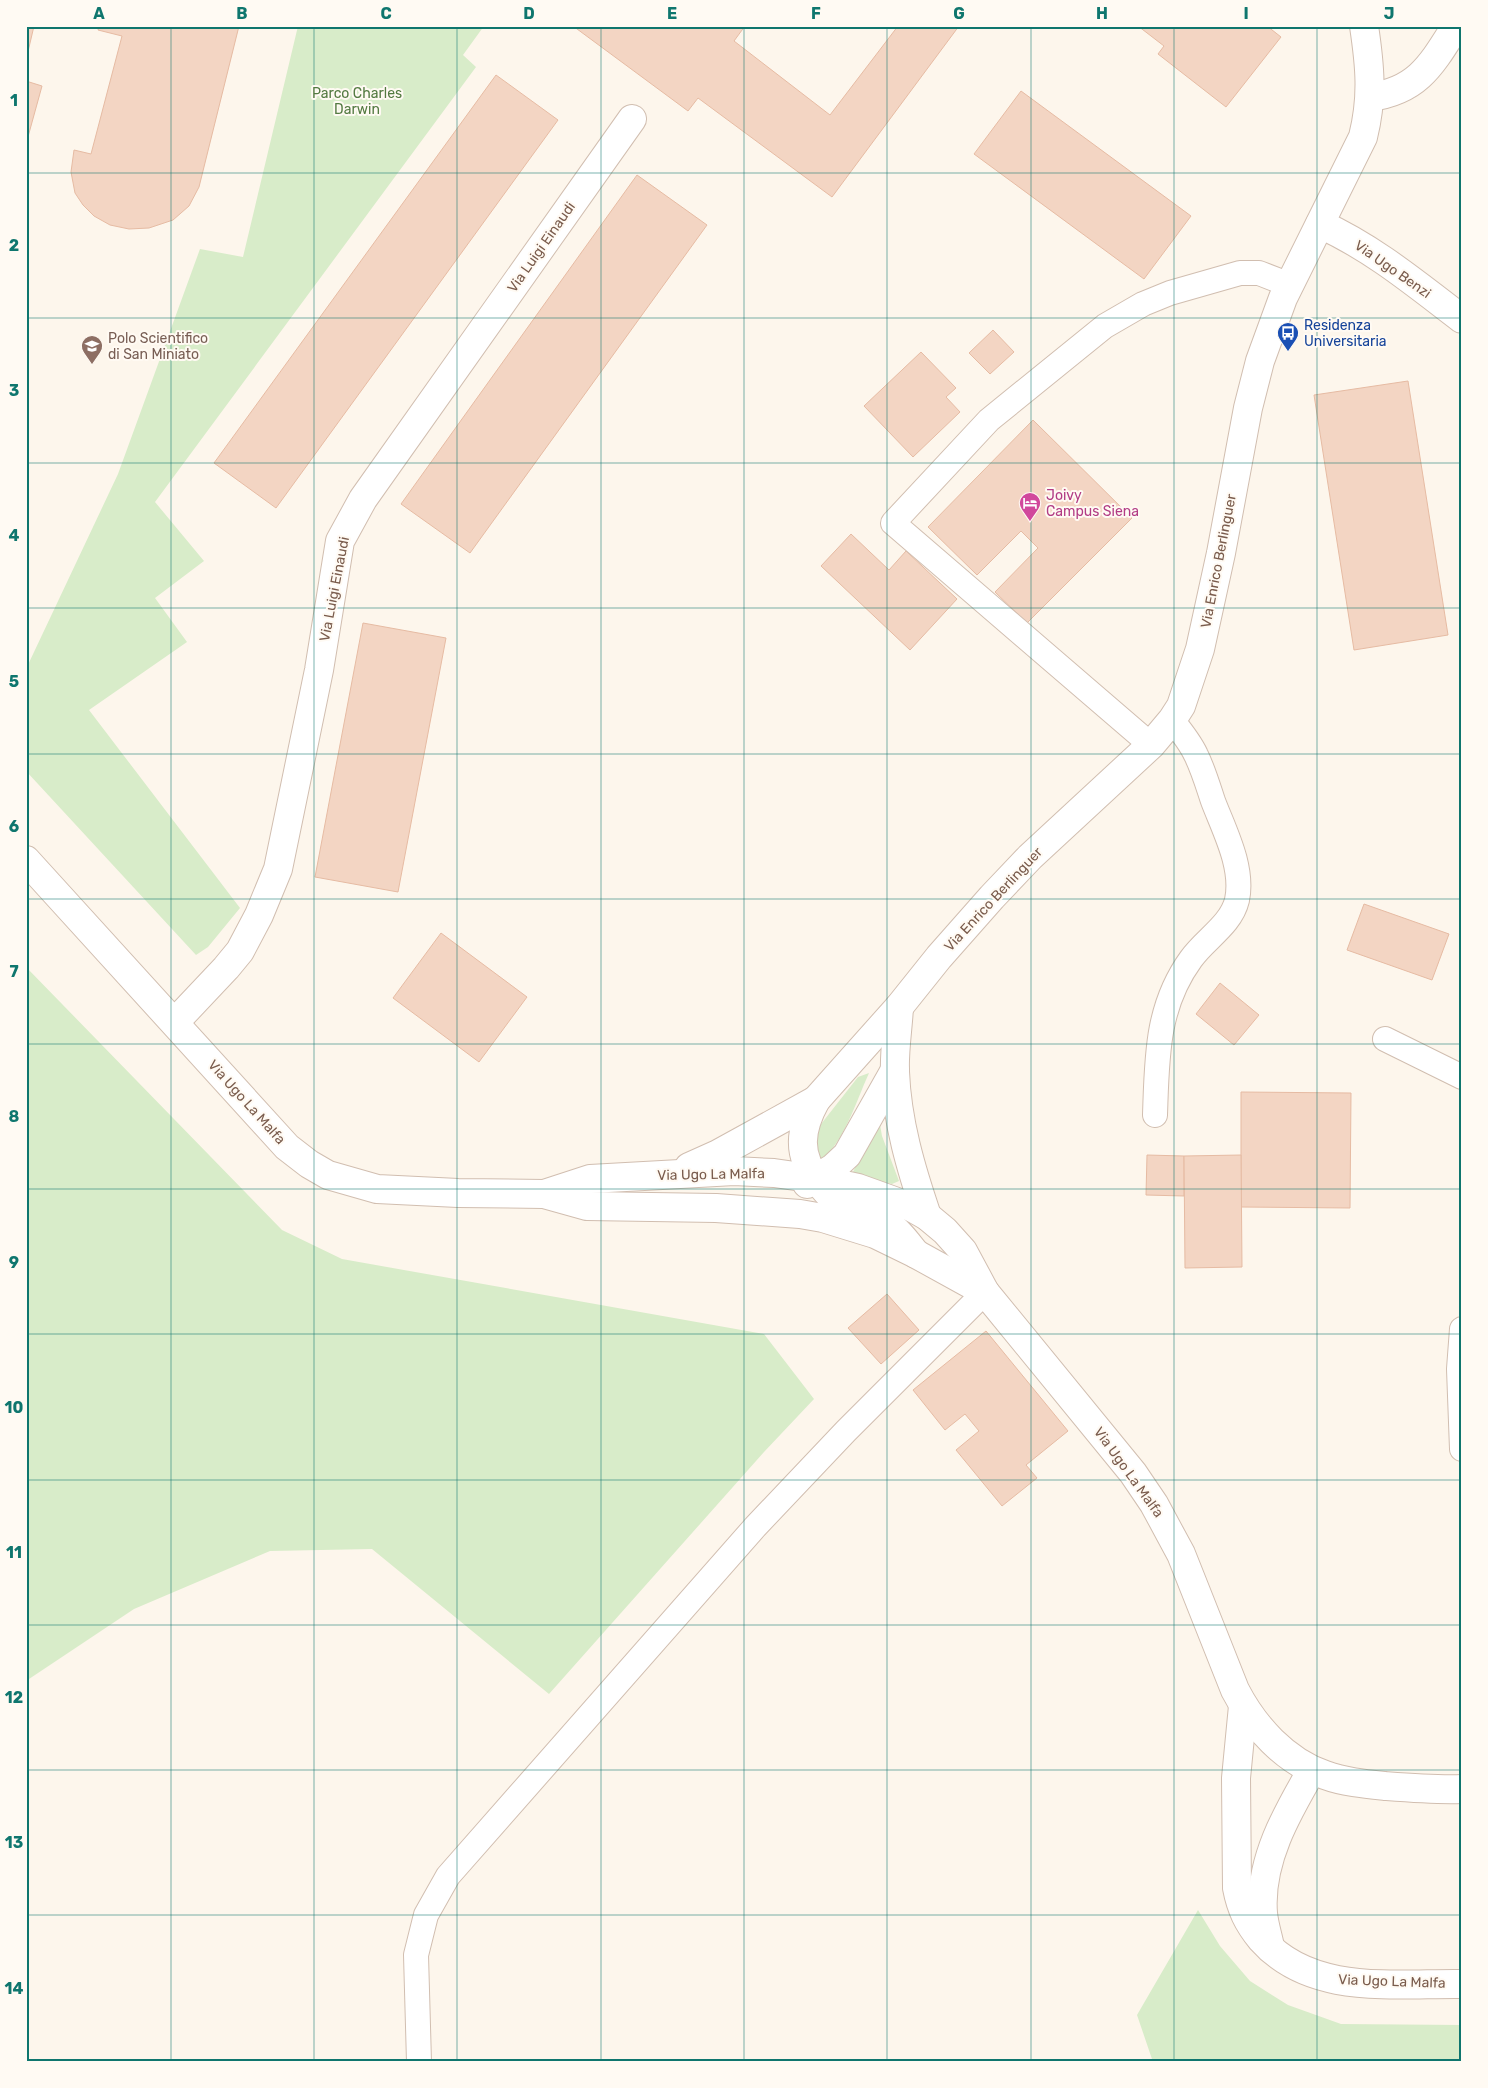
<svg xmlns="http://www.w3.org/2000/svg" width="1488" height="2088" font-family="Rubik,sans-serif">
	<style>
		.green { fill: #d8ecc9 }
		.building { fill: #f3d5c3; stroke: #e6bba3 }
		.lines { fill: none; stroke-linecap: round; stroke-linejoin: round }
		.service-casing { stroke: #d1beb0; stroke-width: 26 }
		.minor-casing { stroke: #d1beb0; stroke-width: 30 }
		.tertiary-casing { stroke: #d1beb0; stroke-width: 30 }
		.service { stroke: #fff; stroke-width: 24 }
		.minor { stroke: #fff; stroke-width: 28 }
		.tertiary { stroke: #fff; stroke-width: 28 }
		.grid { fill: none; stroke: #0f766e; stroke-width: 1; stroke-opacity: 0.55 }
		.labels { text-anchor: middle; stroke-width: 4; stroke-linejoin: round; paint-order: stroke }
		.park-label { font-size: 14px; fill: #537a41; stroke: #fffaf3 }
		.street-label { font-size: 14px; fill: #7a5c4d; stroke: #fffaf3 }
		.transit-label { font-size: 14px; fill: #164399; stroke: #fffaf3; text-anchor: start }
		.education-label { font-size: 14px; fill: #785e54; stroke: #fffaf3; text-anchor: start }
		.hotel-label { font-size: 14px; fill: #b23c85; stroke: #fffaf3; text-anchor: start }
		.neatline { fill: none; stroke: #0f766e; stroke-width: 2 }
		.grid-label { font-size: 16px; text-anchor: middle; font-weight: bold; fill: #0f766e }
	</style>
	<rect width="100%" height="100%" fill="#fdf6ec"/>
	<!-- green -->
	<g class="green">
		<path d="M298,26h186l-21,29 13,12 -321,435 49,59 -49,37 32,44 -98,68 151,198 -32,39 -12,8 -170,-184v-102l92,-195 82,-225 43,8z"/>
		<path d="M26,967l256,263 60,29 422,75 50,65 -50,53 -215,242 -177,-145 -102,2 -136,58 -108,72z"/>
		<path d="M869,1073c-14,31 -24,68 -51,91l-4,-31 44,-56z"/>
		<path d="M879,1119l3,17 17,45 -7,3 -40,-10z"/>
		<path d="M1198,1910l22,36 30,35 38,24 53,19 121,1v37h-309l-16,-47z"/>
	</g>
	<!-- building -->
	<g class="building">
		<path d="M26,26h8l-8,34z"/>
		<path d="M99,26h140l-40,161 -10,19 -16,14 -24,8 -20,1 -19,-4 -16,-9 -11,-11 -8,-12 -4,-21 3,-22 17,4 31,-118 -24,-6z"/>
		<path d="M573,26h172l-11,15 96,74 68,-89h61l-127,171 -134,-99 -10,13z"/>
		<path d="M1138,26h129l14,11 -55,70 -68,-53 6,-8z"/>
		<path d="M496,75l62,45 -282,388 -62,-45z"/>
		<path d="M26,81l16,5 -16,58z"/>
		<path d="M1021,91l170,125 -47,63 -170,-125z"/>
		<path d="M637,175l70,50 -237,328 -69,-49z"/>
		<path d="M993,330l21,22 -24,22 -21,-21z"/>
		<path d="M921,352l35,36 -10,9 14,15 -47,45 -49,-51z"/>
		<path d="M1408,381l40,254 -94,15 -40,-255z"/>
		<path d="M1033,420l99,98 -105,105 -32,-31 43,-44 -17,-17 -44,44 -49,-48z"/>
		<path d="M851,534l38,36 17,-19 51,48 -47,51 -89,-84z"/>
		<path d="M363,623l83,15 -48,254 -83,-15z"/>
		<path d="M1364,904l85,30 -17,46 -85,-30z"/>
		<path d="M441,933l86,64 -48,65 -86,-64z"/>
		<path d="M1220,983l39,32 -25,30 -38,-31z"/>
		<path d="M1241,1092l110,1 -1,115 -109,-1z"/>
		<path d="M1147,1155l37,1v40l-38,-1z"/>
		<path d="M1241,1155l1,112 -57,1 -1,-112z"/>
		<path d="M887,1294l32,36 -38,34 -33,-36z"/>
		<path d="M986,1331l82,100 -42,34 11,13 -35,28 -46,-56 23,-19 -14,-17 -20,16 -32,-40z"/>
	</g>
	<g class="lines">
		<!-- service casing -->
		<g class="service-casing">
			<g id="service">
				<path d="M1151,745l-258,-222 96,-103 116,-94 38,-22 27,-11 70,-20h19l31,12"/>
				<path d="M1385,1039l77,38"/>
				<path d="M1155,1115c2,-56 1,-108 36,-156 14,-20 40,-34 46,-59 7,-33 -13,-70 -24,-99 -5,-15 -10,-32 -17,-46 -6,-13 -15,-24 -24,-35"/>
				<path d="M1462,1329l-3,40 3,80"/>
				<path d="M419,2062l-3,-107 10,-40 22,-39 307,-349 91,-96 139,-139"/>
			</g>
		</g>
		<!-- minor casing -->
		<g class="minor-casing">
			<g id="minor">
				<path d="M1370,97c48,-6 62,-33 86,-71"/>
				<path d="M1320,224c53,24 96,60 142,95"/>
				<path d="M175,1022l51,-54 14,-17 19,-36 19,-46 41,-199 21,-129 23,-42 269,-380"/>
			</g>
		</g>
		<!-- tertiary casing -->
		<g class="tertiary-casing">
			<g id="tertiary">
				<path d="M26,860l261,287 22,17 19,11 49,14 81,4 86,1 43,12 129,2 84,6 23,4 52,16 41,20 69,38"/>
				<path d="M899,1007c-1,21 -5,44 -4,65 2,50 16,97 32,144"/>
				<path d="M689,1167l29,-13 98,-54"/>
				<path d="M807,1184l26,-16 14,-13 48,-85"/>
				<path d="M544,1194l46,-15 144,-8 40,2 42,6 42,9 53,19 16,9 18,15 18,20 22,41 148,181 21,31 27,50 54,136c19,37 50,71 90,85 19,7 40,9 60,11 26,2 51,4 77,3"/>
				<path d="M916,1254c-9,-11 -18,-24 -29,-31 -16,-9 -34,-12 -50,-22 -7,-5 -13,-12 -18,-19 -23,-27 -19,-53 -3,-82l83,-93 40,-50 53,-60 38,-40 121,-112 21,-25 9,-14 19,-57 21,-96 27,-145 12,-47 23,-63 80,-161c10,-40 7,-71 1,-111"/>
				<path d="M1243,1706l-7,72 1,110c4,21 11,35 24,51 50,57 133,44 201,45"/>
				<path d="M1270,1947c-2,-11 -6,-22 -7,-34 -4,-52 24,-100 49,-143"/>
			</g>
		</g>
		<!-- service -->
		<use href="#service" class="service"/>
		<!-- minor -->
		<use href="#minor" class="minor"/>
		<!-- tertiary -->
		<use href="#tertiary" class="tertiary"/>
	</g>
	<!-- grid -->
	<path class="grid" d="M171,26v2036M314,26v2036M457,26v2036M601,26v2036M744,26v2036M887,26v2036M1031,26v2036M1174,26v2036M1317,26v2036M26,173h1436M26,318h1436M26,463h1436M26,608h1436M26,754h1436M26,899h1436M26,1044h1436M26,1189h1436M26,1334h1436M26,1480h1436M26,1625h1436M26,1770h1436M26,1915h1436"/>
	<!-- icons -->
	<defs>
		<g id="bus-pin" transform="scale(1.125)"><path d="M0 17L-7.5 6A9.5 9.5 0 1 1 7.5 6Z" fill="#1a4fb4" stroke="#fffaf3"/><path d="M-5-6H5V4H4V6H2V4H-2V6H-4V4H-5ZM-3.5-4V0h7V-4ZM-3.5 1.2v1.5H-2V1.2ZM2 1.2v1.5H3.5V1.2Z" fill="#fff"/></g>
		<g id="university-pin" transform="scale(1.125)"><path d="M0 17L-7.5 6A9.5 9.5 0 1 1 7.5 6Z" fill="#8d6e63" stroke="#fffaf3"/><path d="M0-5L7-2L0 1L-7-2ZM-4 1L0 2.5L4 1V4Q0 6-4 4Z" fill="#fff"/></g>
		<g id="hotel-pin" transform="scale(1.125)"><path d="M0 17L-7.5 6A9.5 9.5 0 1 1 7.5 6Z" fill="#d1479c" stroke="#fffaf3"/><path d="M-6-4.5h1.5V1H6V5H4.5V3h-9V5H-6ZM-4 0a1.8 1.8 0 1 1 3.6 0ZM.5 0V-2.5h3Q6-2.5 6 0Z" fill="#fff"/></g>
	</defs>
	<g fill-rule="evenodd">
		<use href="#bus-pin" x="1288" y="333"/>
		<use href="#university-pin" x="92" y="346"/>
		<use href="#hotel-pin" x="1030" y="503"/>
	</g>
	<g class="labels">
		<!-- park labels -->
		<g class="park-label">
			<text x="357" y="98">Parco Charles<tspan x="357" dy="16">Darwin</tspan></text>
		</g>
		<!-- street labels -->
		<g class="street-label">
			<text transform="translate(541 247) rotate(-55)" y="5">Via Luigi Einaudi</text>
			<text transform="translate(1393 269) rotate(35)" y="5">Via Ugo Benzi</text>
			<text transform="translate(1218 561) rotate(-79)" y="5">Via Enrico Berlinguer</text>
			<text transform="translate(334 589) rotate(-79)" y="5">Via Luigi Einaudi</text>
			<text transform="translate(993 899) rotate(-47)" y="5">Via Enrico Berlinguer</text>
			<text transform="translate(247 1102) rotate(48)" y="5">Via Ugo La Malfa</text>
			<text transform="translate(711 1174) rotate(-1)" y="5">Via Ugo La Malfa</text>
			<text transform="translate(1129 1472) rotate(54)" y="5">Via Ugo La Malfa</text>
			<text transform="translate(1392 1981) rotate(2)" y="5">Via Ugo La Malfa</text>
		</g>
		<!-- transit labels -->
		<g class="transit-label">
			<text x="1304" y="330">Residenza<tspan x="1304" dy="16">Universitaria</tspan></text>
		</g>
		<!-- education labels -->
		<g class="education-label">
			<text x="108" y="343">Polo Scientifico<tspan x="108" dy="16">di San Miniato</tspan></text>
		</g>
		<!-- hotel labels -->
		<g class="hotel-label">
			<text x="1046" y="500">Joivy<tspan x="1046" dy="16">Campus Siena</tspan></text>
		</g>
	</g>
	<!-- border -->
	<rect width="1488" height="2088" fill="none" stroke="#fffaf3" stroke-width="55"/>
	<rect x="28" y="28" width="1432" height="2032" class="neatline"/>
	<g class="grid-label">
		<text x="99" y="19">A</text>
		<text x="242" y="19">B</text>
		<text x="386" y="19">C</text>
		<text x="529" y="19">D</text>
		<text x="672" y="19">E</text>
		<text x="816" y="19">F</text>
		<text x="959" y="19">G</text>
		<text x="1102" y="19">H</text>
		<text x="1246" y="19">I</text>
		<text x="1389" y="19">J</text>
		<text x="14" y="106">1</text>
		<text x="14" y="251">2</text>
		<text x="14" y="396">3</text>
		<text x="14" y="541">4</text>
		<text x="14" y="687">5</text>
		<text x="14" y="832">6</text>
		<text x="14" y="977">7</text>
		<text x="14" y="1122">8</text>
		<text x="14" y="1268">9</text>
		<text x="14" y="1413">10</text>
		<text x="14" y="1558">11</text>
		<text x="14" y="1703">12</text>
		<text x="14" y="1848">13</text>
		<text x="14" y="1994">14</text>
	</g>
</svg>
